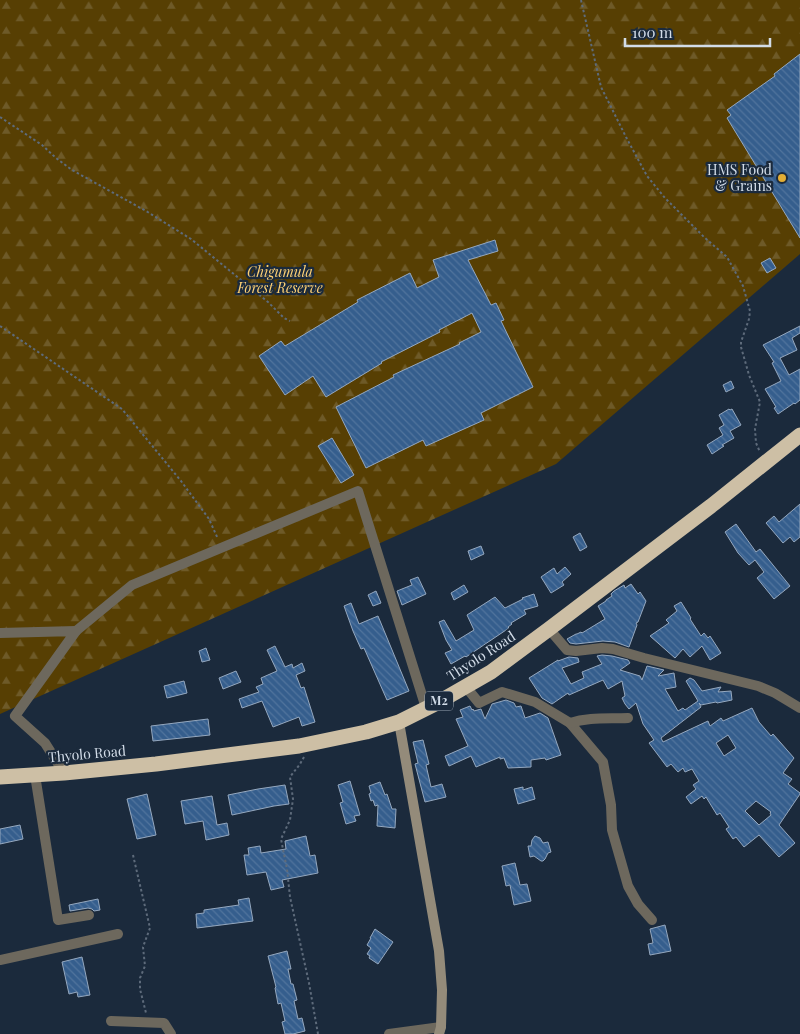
<svg xmlns="http://www.w3.org/2000/svg" width="800" height="1034" font-family="'Playfair Display',serif">
	<style>
		.forest { fill: url(#forest-firs) }
		.building { fill: url(#building-back-hatch); stroke: #95a8bf; fill-rule: evenodd }
		.lines { fill: none; stroke-linecap: round; stroke-linejoin: round }
		.path { stroke: #5e6b7b; stroke-width: 2; stroke-dasharray: 2.5 2.5; stroke-linecap: butt }
		.street { stroke: #6d685d; stroke-width: 10 }
		.secondary { stroke: #948b7a; stroke-width: 10 }
		.highway { stroke: #cdbfa5; stroke-width: 15 }
		.poi-dot { fill: #e3ae35; stroke: #1b2a3c; stroke-width: 2 }
		.labels { text-anchor: middle; stroke-width: 4.5; stroke-linejoin: round; paint-order: stroke }
		.shield { fill: #1b2a3c; stroke: #9ba7b4; stroke-width: 1 }
		.shield-label { font-size: 12px; font-weight: bold; fill: #d2dce8 }
		.poi-label { font-size: 14px; fill: #d2dce8; stroke: #1b2a3c; text-anchor: end }
		.park-label { font-size: 14px; font-style: italic; fill: #fdd075; stroke: #1b2a3c }
		.street-label { font-size: 14px; fill: #d2dce8; stroke: #1b2a3c }
	</style>
	<defs>
		<pattern id="forest-firs" width="22" height="20" patternUnits="userSpaceOnUse" patternTransform="scale(1.25)"><rect width="22" height="20" fill="#573f03"/><path d="M5 1l3.5 6h-7zM16 11l3.5 6h-7z" fill="#6e5a28"/></pattern>
		<pattern id="building-back-hatch" width="6" height="6" patternUnits="userSpaceOnUse" patternTransform="scale(1.25)"><rect width="6" height="6" fill="#355e8d"/><path d="M-1 5l2 2M0 0l6 6M5-1l2 2" fill="none" stroke="#51749d"/></pattern>
	</defs>
	<rect width="100%" height="100%" fill="#1b2a3c"/>
	<!-- forest -->
	<path class="forest" d="M0,0h800v254l-244,210 -556,250z"/>
	<!-- building -->
	<g class="building">
		<path d="M800,54v184l-73,-120 4,-3 -4,-5 48,-34 -1,-2z"/>
		<path d="M495,240l3,11 -30,9 23,45 5,-2 8,17 -3,1 32,66 -52,26 3,7 -58,26 -3,-6 -57,28 -30,-61 58,-30 -1,-2 67,-31 -1,-1 22,-11 -9,-19 -33,17 1,2 -59,30 1,1 -56,34 -13,-21 -28,19 -26,-39 22,-15 4,5 73,-44 -1,-2 53,-27 7,15 22,-11 -6,-17z"/>
		<path d="M770,258l6,10 -9,5 -6,-10z"/>
		<path d="M800,326v7l-8,5 5,12 -17,8 9,17 11,-6v31l-5,4 -1,-1 -16,11 -4,-6 2,-1 -11,-18 16,-8 -9,-18 2,-1 -11,-17z"/>
		<path d="M731,381l3,7 -8,4 -3,-7z"/>
		<path d="M729,409l1,1 2,-1 9,16 -11,6 4,7 -12,7 2,1 -12,8 -5,-9 16,-10 -4,-7 5,-3 -5,-10z"/>
		<path d="M332,438l22,37 -13,8 -23,-37z"/>
		<path d="M800,504v33l-6,5 -4,-5 -7,6 -17,-20 8,-7 5,6z"/>
		<path d="M736,524l20,28 4,-3 30,37 -16,13 -17,-21 7,-6 -9,-12 -6,5 -11,-12 -13,-21z"/>
		<path d="M580,533l7,14 -7,4 -7,-14z"/>
		<path d="M481,546l3,8 -13,6 -3,-9z"/>
		<path d="M565,567l6,7 -9,8 2,3 -13,8 -10,-16 13,-9 3,6z"/>
		<path d="M418,577l8,17 -24,11 -5,-14 15,-6 -2,-5z"/>
		<path d="M631,584l7,10 2,-2 6,9 -8,21 -2,1 1,2 -8,22 -14,-5 -12,-1 -27,3 -6,-1 -3,-4 9,-5h1l4,-2 1,1 23,-14 -7,-13 8,-5v-1l6,-4 -1,-2 3,-3 10,-6 1,3z"/>
		<path d="M464,585l4,7 -14,8 -3,-7z"/>
		<path d="M376,591l5,12 -8,3 -5,-11z"/>
		<path d="M534,594l4,12 -14,4 2,4 -15,9 1,1 -4,3 1,1 -43,29 -1,-1 -14,8 -6,-11 7,-3 -6,-10 -7,-18 5,-2 12,21 18,-11 -7,-15 28,-18 10,11 18,-9 -1,-1z"/>
		<path d="M681,602l10,16 -1,1 11,17 3,-3 4,5 2,-2 11,17 -11,7 -8,-14 -12,11 -7,-8 -8,9 -25,-22 19,-13 -3,-3 11,-9 -3,-5z"/>
		<path d="M351,603l8,21 19,-8 31,75 -22,9 -23,-52 -3,1 -8,-18 -9,-25z"/>
		<path d="M275,646l10,21 7,-3 1,4 9,-5 3,8 -9,4 5,13 3,-1 11,35 -13,4 -3,-9 -26,10 -11,-26 -20,7 -3,-9 20,-7 -3,-5 7,-3 -2,-6 16,-7 -10,-21z"/>
		<path d="M206,648l4,12 -8,2 -3,-11z"/>
		<path d="M602,655l10,1 16,4 2,3 -10,7 20,6 2,4 5,-14 17,4 -6,6 16,-3 2,14 -11,2 13,22 5,-3 2,2 13,-9 -12,-20 4,-3 4,2 8,11 19,-4 -3,5 13,-1 1,9 -15,3 -1,-1 -15,3 -2,-2 2,4 -40,31 2,4 45,-21 2,5 11,-8 2,3 29,-13 7,14 12,14 2,-2 21,24 -11,15 9,6 -4,5 12,9v1l-21,31 16,18 -16,14 -20,-22 -15,12 -8,-10 -3,2 -7,-10 3,-2 -9,-14 -3,2 -11,-18 -2,2 -2,-3 -11,8 -5,-7 10,-8 -3,-4 6,-4 -7,-12 -7,3 -2,-4 -5,4 -7,-8 -4,3 -18,-24 5,-3 -11,-16 -7,-21 -7,6 -4,-5 -3,-6 3,-2 -3,-15 -14,8 -5,-9 -34,15 -1,-2 -16,11 -10,-6 -13,-20 29,-18v1l11,-4 9,1 1,4 -17,6 9,16 13,-6 -2,-6 20,-8 -5,-8zM728,735l8,13 -12,8 -8,-13zM756,801l15,11 -1,1 1,2 -12,10 -14,-14z"/>
		<path d="M236,671l5,11 -18,7 -4,-11z"/>
		<path d="M184,681l3,12 -20,5 -3,-12z"/>
		<path d="M506,700l8,3 2,4 5,-1 4,12 15,-5 8,5 13,37 -15,5 -1,-2 -14,2v7l-23,1 -4,-10 -4,1v-2l-24,10 -5,-11 -22,10 -4,-10 23,-10 -12,-27 7,-2 -3,-7 10,-4 2,4 1,-1 1,2 7,-2 4,10 7,-15z"/>
		<path d="M208,719l2,16 -57,6 -2,-15z"/>
		<path d="M423,740l6,24 -3,1 5,22 11,-3 4,13 -21,5 -10,-38 3,-1 -5,-21z"/>
		<path d="M350,781l10,34 -6,1 2,5 -10,3 -6,-21 3,-1 -5,-17z"/>
		<path d="M380,782l5,13 2,-1 5,15h4l-1,19 -18,-2 1,-21 -3,1 -2,-6 -2,1 -2,-7 2,-1 -2,-7z"/>
		<path d="M285,785l4,19 -15,2 -42,9 -4,-20 30,-6z"/>
		<path d="M523,787v3l9,-3 3,12 -17,5 -4,-15z"/>
		<path d="M147,794l9,41 -19,4 -10,-40z"/>
		<path d="M212,796l5,29 10,-2 2,12 -23,5 -3,-19 -18,3 -4,-23z"/>
		<path d="M20,825l3,14 -23,5v-15z"/>
		<path d="M306,836l4,20 5,-1 3,18 -36,7 2,7 -13,3 -5,-18 -19,3 -3,-20h5l-1,-7 12,-2 1,7 25,-4 -1,-8z"/>
		<path d="M535,836l5,2 3,5 5,-1 3,10 -3,1 -3,6 -2,2h-2l-7,-5 -4,1 -2,-11h3l1,-6z"/>
		<path d="M515,863l5,22 7,-1 4,17 -17,4 -4,-20 -4,1 -4,-20z"/>
		<path d="M249,898l4,23 -56,7 -1,-14 8,-1v-3l35,-5 -1,-5z"/>
		<path d="M98,899l2,11 -6,1 -2,-2 -4,-1 -18,3 -1,-6z"/>
		<path d="M665,925l6,26 -21,4 -2,-11 5,-1 -3,-14z"/>
		<path d="M375,929l18,13 -15,22 -9,-6 1,-2 -3,-2 4,-6 -4,-3 4,-7h-1z"/>
		<path d="M287,951l4,18h-3l3,15h2l4,16 -3,1 4,18 4,-1 3,13 -12,3h-8l-3,-12 3,-1 -4,-18 -3,1 -3,-16 1,-1 -8,-31z"/>
		<path d="M82,957l8,38 -12,2 -1,-5 -8,2 -7,-32z"/>
	</g>
	<g class="lines">
		<!-- path -->
		<g class="path">
			<path d="M581,0l20,87 25,50 21,39 18,22 40,40 22,19 16,29 7,25 -1,8 -8,23v5l8,28 11,27 -5,27 1,14 4,9"/>
			<path d="M0,117l42,28 14,13 16,12 74,41 45,28 77,63 16,16 6,3"/>
			<path d="M0,326l122,83 59,72 28,38 9,20"/>
			<path d="M304,757l-4,7 -10,13 3,22 -3,21 -9,19 6,30 3,28 19,86 9,51"/>
			<path d="M133,855l17,73 -7,19 2,19 -5,12v11l6,24"/>
		</g>
		<!-- street -->
		<g class="street">
			<path d="M549,629l18,21 9,1 26,-3 11,1 31,9 114,28 17,7 25,15"/>
			<path d="M76,631l56,-46 226,-94 68,217"/>
			<path d="M0,633l76,-2 -61,85 30,27 19,30"/>
			<path d="M466,687l13,16 23,-11 33,10 35,21 33,39 8,43 1,25 16,56 10,18 14,16"/>
			<path d="M570,723c19,-6 38,-4 58,-5"/>
			<path d="M35,775l23,145 31,-5"/>
			<path d="M0,960l118,-26"/>
			<path d="M111,1021l53,2 7,11"/>
			<path d="M389,1034l52,-7"/>
		</g>
		<!-- secondary -->
		<path class="secondary" d="M399,722l40,229 3,39 -1,37 -2,7"/>
		<!-- highway -->
		<path class="highway" d="M0,777l64,-4 92,-9 143,-18 67,-14 33,-10 38,-19 54,-31 58,-43 162,-123 89,-71"/>
	</g>
	<!-- markers -->
	<circle class="poi-dot" cx="782" cy="178" r="5"/>
	<g class="labels">
		<!-- shield labels -->
		<rect class="shield" x="425" y="691.5" width="28" height="19" rx="4"/>
		<g class="shield-label">
			<text x="439" y="705">M2</text>
		</g>
		<!-- poi labels -->
		<g class="poi-label">
			<text x="772" y="175">HMS Food<tspan x="772" dy="16">&amp; Grains</tspan></text>
		</g>
		<!-- park labels -->
		<g class="park-label">
			<text x="280" y="277">Chigumula<tspan x="280" dy="16">Forest Reserve</tspan></text>
		</g>
		<!-- street labels -->
		<g class="street-label">
			<text transform="translate(481 656) rotate(-33)" y="5">Thyolo Road</text>
			<text transform="translate(87 754) rotate(-5)" y="5">Thyolo Road</text>
		</g>
	</g>
	<!-- scale -->
	<path d="M625 38v8h145v-8" fill="none" stroke="#d2dce8" stroke-width="2.5"/>
	<text x="632" y="38" font-size="15" fill="#d2dce8" stroke="#1b2a3c" stroke-width="4" paint-order="stroke">100 m</text>
</svg>
